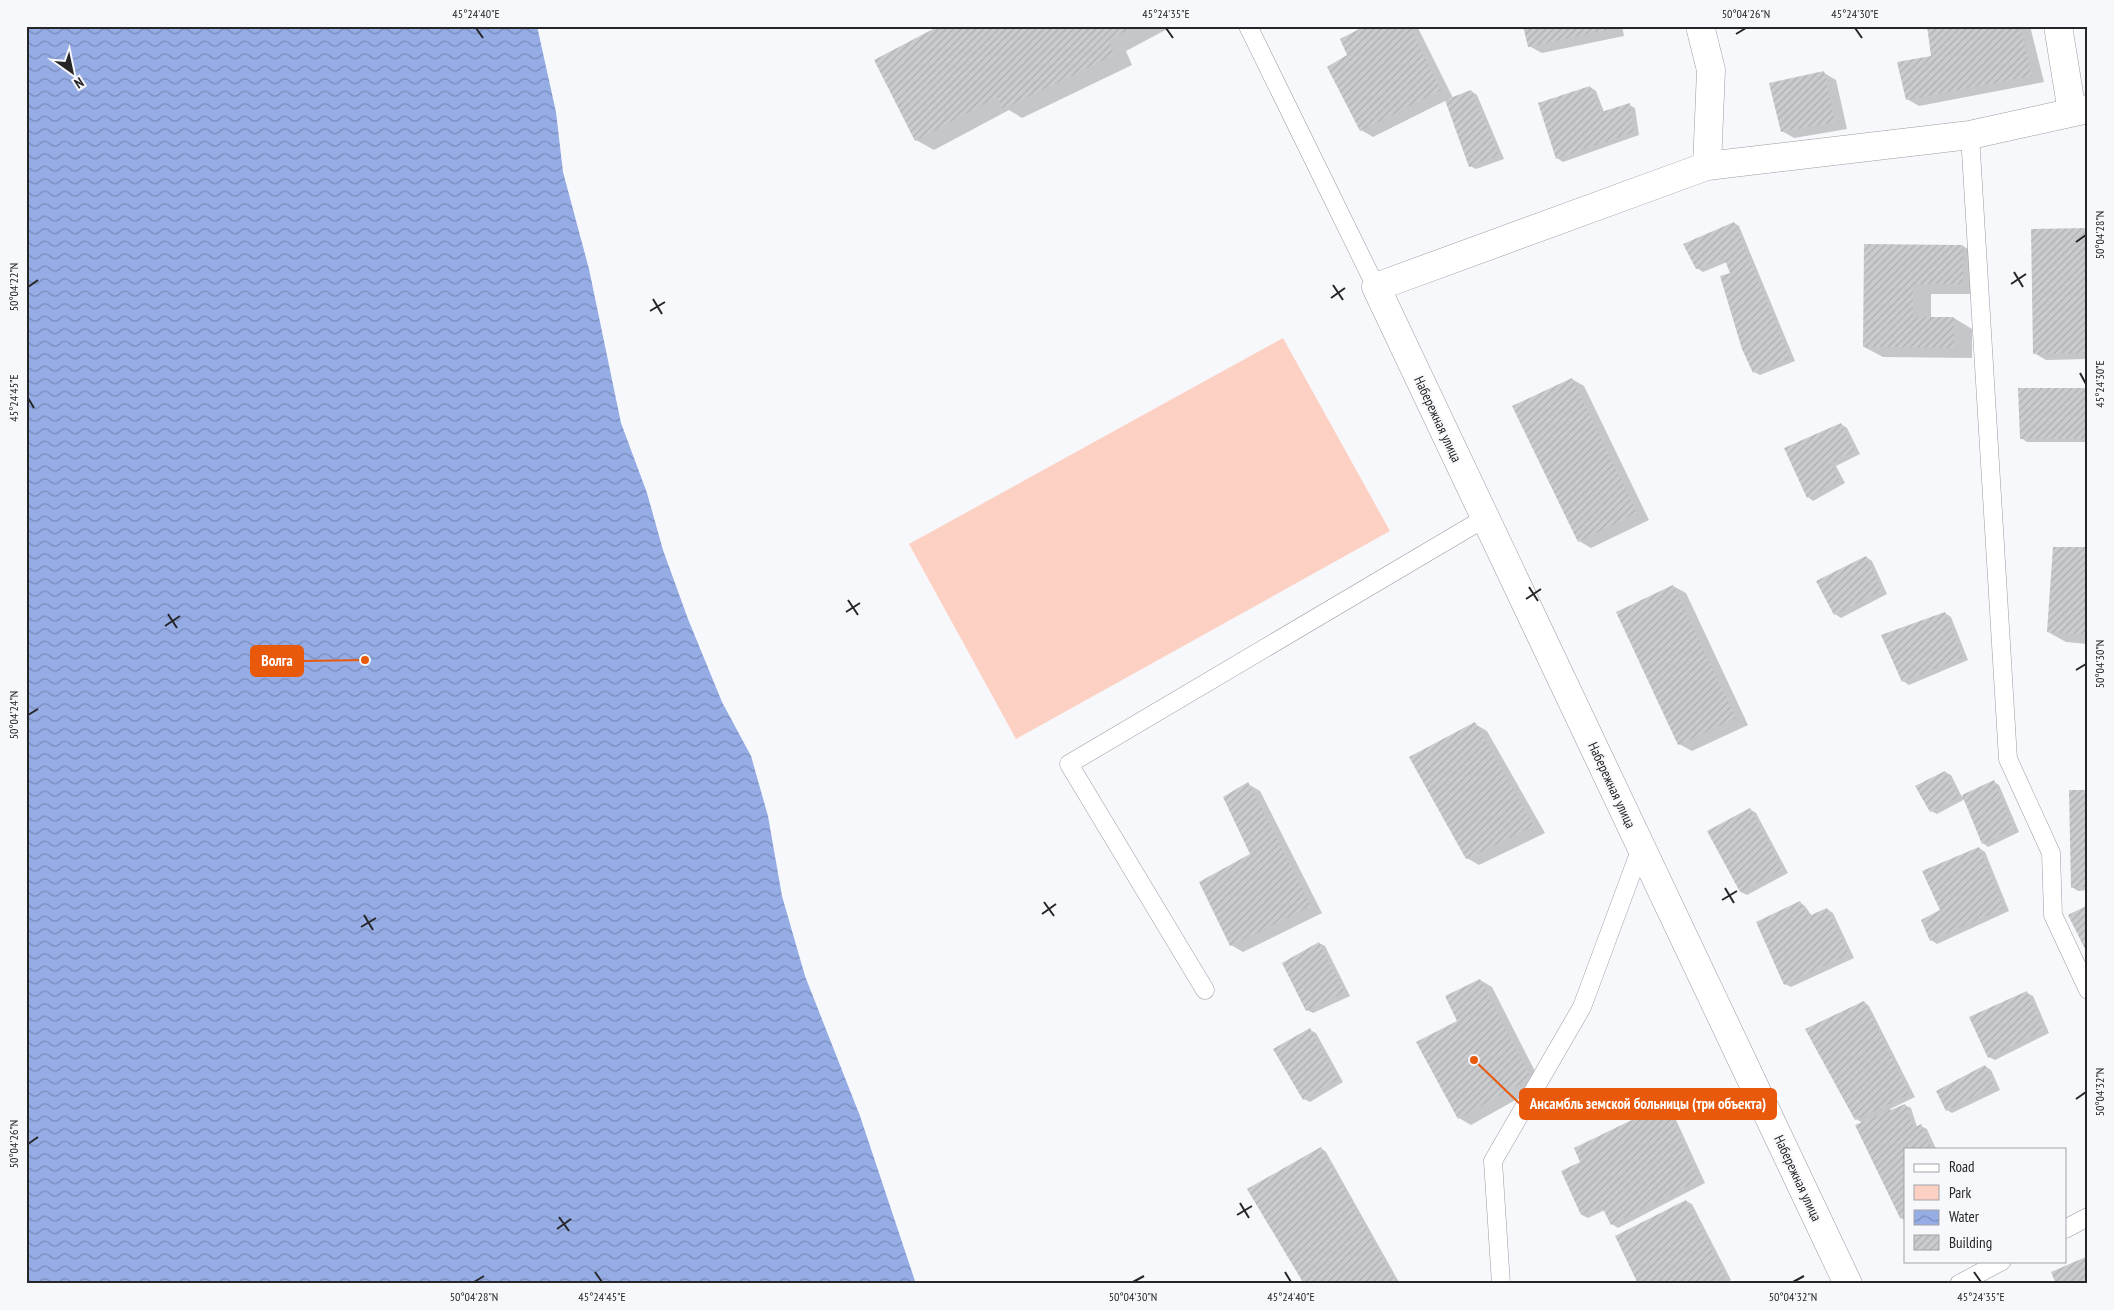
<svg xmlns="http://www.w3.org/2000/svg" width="2114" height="1310" font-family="'PT Sans Narrow',sans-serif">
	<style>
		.green { fill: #fdd0c4 }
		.water { fill: url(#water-waves) }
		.shadow { fill: #0003 }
		.building { fill: url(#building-hatch) }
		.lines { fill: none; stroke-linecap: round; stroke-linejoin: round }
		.lane-casing { stroke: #9b9ca0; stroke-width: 19 }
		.street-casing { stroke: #9b9ca0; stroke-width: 29 }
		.lane { stroke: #fff; stroke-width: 18 }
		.street { stroke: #fff; stroke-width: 28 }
		.ticks { fill: none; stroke: #262628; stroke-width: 2 }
		.labels { text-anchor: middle; stroke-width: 4; stroke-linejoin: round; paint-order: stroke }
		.street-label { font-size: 14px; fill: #262628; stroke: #f7f8fc }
		.leader { fill: none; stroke: #e8590c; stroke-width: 2 }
		.callout-dot { fill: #e8590c; stroke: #f7f8fc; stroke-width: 2 }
		.callout { fill: #e8590c; stroke: #e8590c; stroke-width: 2 }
		.callout-label { font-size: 15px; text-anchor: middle; font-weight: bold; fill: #fff }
		.neatline { fill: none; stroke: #262628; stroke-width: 2 }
		.ticks-label { font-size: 12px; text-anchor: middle; fill: #262628 }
	</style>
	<defs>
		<pattern id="water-waves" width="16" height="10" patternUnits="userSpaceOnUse" patternTransform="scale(1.25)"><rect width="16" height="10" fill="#95ace5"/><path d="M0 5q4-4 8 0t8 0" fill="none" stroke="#798cba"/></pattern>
		<pattern id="building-hatch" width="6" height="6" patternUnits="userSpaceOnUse" patternTransform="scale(1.25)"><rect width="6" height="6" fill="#cacbcf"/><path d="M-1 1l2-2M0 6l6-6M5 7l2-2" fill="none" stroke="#adaeb2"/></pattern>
	</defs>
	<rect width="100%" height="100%" fill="#f7f8fc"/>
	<!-- green -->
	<path class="green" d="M1283,338l107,193 -374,208 -107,-195z"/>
	<!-- water -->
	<path class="water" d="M26,26h511l19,86 7,60 26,97 32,154 26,70 16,57 25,69 34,83 29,54 17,60 14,80 23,80 55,140 56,168h-890z"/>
	<!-- shadow -->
	<g class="shadow">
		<path d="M942,26h231l-47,25 6,14 -110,53 -13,-8 -75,40 -18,-10z"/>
		<path d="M1368,26h49l36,72 18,-7 6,4 27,64 -28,10 -6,-3 -23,-66 -74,37 -12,-7 -12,-75z"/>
		<path d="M1525,26h97l2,10 -82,17 -13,-7z"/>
		<path d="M1928,26h102l14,56 -125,24 -12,-7 26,-41z"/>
		<path d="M1824,73l12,7 11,49 -53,9 -12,-7z"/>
		<path d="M1590,87l6,4 8,21 25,-7 6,3 4,27 -76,27 -6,-4z"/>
		<path d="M1734,223l5,3 56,135 -35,14 -6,-3 -22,-99 -5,-11 -24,10 -6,-4z"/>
		<path d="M2088,230v129l-42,1 -12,-7z"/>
		<path d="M1866,245l97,1 18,11 -1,37h-49v24h23l18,11v29l-89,-1 -19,-10z"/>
		<path d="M1572,379l12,7 65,134 -58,28 -12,-7z"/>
		<path d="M2088,389v53h-61l-6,-4z"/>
		<path d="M1841,424l6,4 13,26 -24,12 9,17 -32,18 -5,-4z"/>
		<path d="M2088,549v95l-22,-2 -18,-10z"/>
		<path d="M1866,557l6,4 15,33 -46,24 -6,-4 -17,-33z"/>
		<path d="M1673,586l13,7 62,132 -56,26 -13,-7z"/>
		<path d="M1945,613l6,4 17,43 -59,25 -6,-4z"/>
		<path d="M1475,724l12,7 58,102 -66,32 -12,-7z"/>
		<path d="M1945,772l6,3 11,22 32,-15 5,3 20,47 -31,15 -5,-4 -18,-44 -28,15 -6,-3z"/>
		<path d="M1248,784l12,7 62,122 -79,39 -12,-7 21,-90z"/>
		<path d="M2088,791v99l-10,1 -6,-4z"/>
		<path d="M1750,809l6,4 32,60 -41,22 -6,-3 -32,-60z"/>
		<path d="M1979,848l6,4 24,59 -72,33 -6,-4 11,-29z"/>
		<path d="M1799,902l6,4 7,10 15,-7 6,4 21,45 -63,29 -6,-3z"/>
		<path d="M1319,943l6,3 25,50 -37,17 -6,-3z"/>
		<path d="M1480,980l12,7 50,98 -71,40 -12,-7v-96z"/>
		<path d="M2027,993l6,3 16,37 -54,27 -6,-3z"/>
		<path d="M1864,1002l5,4 46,91 -25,12 1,2 14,-6 6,3 6,19 4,-1 6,3 9,20h-31v71l-5,-2 -37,-95 -7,-4z"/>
		<path d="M1310,1030l6,3 27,49 -33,20 -6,-3z"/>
		<path d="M1985,1066l6,4 9,20 -48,23 -5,-3z"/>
		<path d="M1665,1105l6,4 34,74 -87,45 -6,-4 -7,-14 -17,8 -6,-3 -1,-53z"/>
		<path d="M1321,1148l5,4 74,132h-95z"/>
		<path d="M1686,1201l6,3 39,76 -8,4h-83z"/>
	</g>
	<!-- building -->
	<g class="building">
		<path d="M939,26h196l-26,14 5,15 -111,54 -6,-12 -82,44 -41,-81z"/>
		<path d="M1365,26h44l32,64 -81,41 -33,-64 20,-12 -7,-16z"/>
		<path d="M1523,26h89v3l-84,18z"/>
		<path d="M1927,26h93l12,50 -126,24 -9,-38 34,-6z"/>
		<path d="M1824,71l11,51 -54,10 -12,-49z"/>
		<path d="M1590,86l11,26 29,-9 4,29 -78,27 -18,-56z"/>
		<path d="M1471,90l28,65 -30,12 -24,-67z"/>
		<path d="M1734,222l56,136 -37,15 -11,-24 -22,-73 10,-3 -6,-15 -28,11 -13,-25z"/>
		<path d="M2088,228v125l-55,1 -2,-125z"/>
		<path d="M1864,244l99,1v39h-50v33h41v31l-91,-1z"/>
		<path d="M1572,378l65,135 -59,29 -66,-136z"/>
		<path d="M2018,388h70v51h-68z"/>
		<path d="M1841,423l14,28 -24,12 9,17 -33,18 -23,-50z"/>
		<path d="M2053,547h35v88l-41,-3z"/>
		<path d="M1866,556l16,34 -48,25 -18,-34z"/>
		<path d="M1673,585l63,133 -58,27 -62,-133z"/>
		<path d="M1945,612l18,45 -61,25 -21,-47z"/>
		<path d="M1475,722l59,104 -68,33 -57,-102z"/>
		<path d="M1945,771l14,26 -29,15 -15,-26z"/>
		<path d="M1994,780l19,48 -31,16 -20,-49z"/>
		<path d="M1248,782l63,124 -81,40 -31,-64 51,-28 -27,-57z"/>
		<path d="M2069,790h19v97l-17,1z"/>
		<path d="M1750,808l33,61 -43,23 -33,-61z"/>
		<path d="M1979,847l25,61 -74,33 -9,-21 19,-10 -18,-39z"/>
		<path d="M1800,901l9,15 18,-8 22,46 -65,31 -28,-63z"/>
		<path d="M2088,905v50l-20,-40z"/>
		<path d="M1319,942l26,50 -39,19 -24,-48z"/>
		<path d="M1480,979l51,99 -73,41 -42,-77 41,-21 -12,-25z"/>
		<path d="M2027,991l17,39 -56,28 -19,-41z"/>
		<path d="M1864,1001l46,93 -55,26 -50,-91z"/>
		<path d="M1310,1028l28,51 -35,21 -30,-51z"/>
		<path d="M1985,1065l10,21 -49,25 -10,-20z"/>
		<path d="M1665,1104l35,76 -89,45 -9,-18 -21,8 -20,-44 19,-9 -6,-14z"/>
		<path d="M1905,1104l9,24 7,-4 12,25h-28v67l-5,2 -45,-93z"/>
		<path d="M1321,1147l76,137h-93l-57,-95z"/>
		<path d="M1686,1200l40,77 -15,7h-73l-23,-48z"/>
		<path d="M2088,1256v28h-32l-5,-12z"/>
	</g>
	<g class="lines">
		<!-- lane casing -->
		<g class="lane-casing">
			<g id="lane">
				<path d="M1248,26l128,261"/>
				<path d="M1970,135l38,624 43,94 2,62 35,75"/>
				<path d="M1205,990l-136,-226 416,-246"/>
				<path d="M2065,1229l23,-12"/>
				<path d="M1501,1284l-8,-123 89,-154 59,-159"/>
				<path d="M1959,1284l43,-23"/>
			</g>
		</g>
		<!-- street casing -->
		<g class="street-casing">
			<g id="street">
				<path d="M1700,26l11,44 -4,96"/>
				<path d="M2058,26l14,86"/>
				<path d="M1848,1284l-472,-997 331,-121 263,-31 118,-26"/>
			</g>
		</g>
		<!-- lane -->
		<use href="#lane" class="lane"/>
		<!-- street -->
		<use href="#street" class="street"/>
	</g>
	<!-- ticks -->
	<path class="ticks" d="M476,28l7,10M1166,28l7,10M1855,28l7,10M1736,34l10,-6M2076,242l10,-7M2014,272l9,15M2011,284l15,-10M1333,285l10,15M28,287l10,-7M1331,298l14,-10M653,299l9,15M650,311l15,-9M2080,373l6,11M28,398l6,10M1529,587l9,14M1526,599l15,-10M848,600l10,15M846,612l14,-9M168,614l9,14M165,626l15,-10M2076,670l10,-6M28,715l10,-6M1725,888l9,15M1722,900l15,-9M1044,902l10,14M1042,914l14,-10M364,915l9,15M361,927l15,-9M2076,1099l10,-7M28,1144l10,-7M1240,1203l9,15M1237,1215l15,-9M559,1217l10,14M557,1229l14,-10M595,1272l7,10M1285,1272l6,10M1974,1272l7,10M474,1282l10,-6M1133,1282l11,-6M1793,1282l11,-6"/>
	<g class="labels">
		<!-- street labels -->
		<g class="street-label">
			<text transform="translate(1438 419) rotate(65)" y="5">Набережная улица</text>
			<text transform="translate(1612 785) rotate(65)" y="5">Набережная улица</text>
			<text transform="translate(1798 1178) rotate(65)" y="5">Набережная улица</text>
		</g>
	</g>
	<!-- callouts -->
	<path class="leader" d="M365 660L303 661M1474 1060L1520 1104"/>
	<g class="callout-dot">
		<circle cx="365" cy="660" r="5"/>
		<circle cx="1474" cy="1060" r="5"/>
	</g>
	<g class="callout">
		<rect x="251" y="646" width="52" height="30" rx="5"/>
		<rect x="1520" y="1089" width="256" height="30" rx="5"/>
	</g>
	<g class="callout-label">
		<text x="277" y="666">Волга</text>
		<text x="1648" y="1109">Ансамбль земской больницы (три объекта)</text>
	</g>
	<!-- border -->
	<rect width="2114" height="1310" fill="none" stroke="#f7f8fc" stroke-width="55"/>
	<!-- legend -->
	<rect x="1904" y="1148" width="162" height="115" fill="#f7f8fc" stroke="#a3a4a7"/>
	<rect x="1914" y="1164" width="25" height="8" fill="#ffffff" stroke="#a3a4a7"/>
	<text x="1949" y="1172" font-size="15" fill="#262628">Road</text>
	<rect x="1914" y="1185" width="25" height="15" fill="#fdd0c4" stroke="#a3a4a7"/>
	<text x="1949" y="1198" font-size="15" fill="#262628">Park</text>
	<rect x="1914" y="1210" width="25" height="15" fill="url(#water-waves)" stroke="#a3a4a7"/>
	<text x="1949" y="1222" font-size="15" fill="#262628">Water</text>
	<rect x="1914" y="1235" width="25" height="15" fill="url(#building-hatch)" stroke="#a3a4a7"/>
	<text x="1949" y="1248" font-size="15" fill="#262628">Building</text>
	<!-- north arrow -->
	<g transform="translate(72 72) rotate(147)" stroke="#f7f8fc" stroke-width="4" paint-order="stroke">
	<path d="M0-4L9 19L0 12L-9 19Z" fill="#262628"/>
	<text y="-8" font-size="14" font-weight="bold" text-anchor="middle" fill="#262628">N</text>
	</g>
	<rect x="28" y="28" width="2058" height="1254" class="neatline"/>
	<g class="ticks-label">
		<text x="476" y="18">45°24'40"E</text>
		<text x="1166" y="18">45°24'35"E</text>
		<text x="1746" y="18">50°04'26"N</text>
		<text x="1855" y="18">45°24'30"E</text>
		<text transform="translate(2100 235) rotate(-90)" y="4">50°04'28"N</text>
		<text transform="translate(14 287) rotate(-90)" y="4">50°04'22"N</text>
		<text transform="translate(2100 384) rotate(-90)" y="4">45°24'30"E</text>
		<text transform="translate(14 398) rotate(-90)" y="4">45°24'45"E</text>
		<text transform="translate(2100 664) rotate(-90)" y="4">50°04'30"N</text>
		<text transform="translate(14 715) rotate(-90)" y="4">50°04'24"N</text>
		<text transform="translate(2100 1092) rotate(-90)" y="4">50°04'32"N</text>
		<text transform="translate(14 1144) rotate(-90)" y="4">50°04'26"N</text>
		<text x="474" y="1301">50°04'28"N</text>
		<text x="602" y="1301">45°24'45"E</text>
		<text x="1133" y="1301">50°04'30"N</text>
		<text x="1291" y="1301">45°24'40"E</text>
		<text x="1793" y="1301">50°04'32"N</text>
		<text x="1981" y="1301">45°24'35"E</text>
	</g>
</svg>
